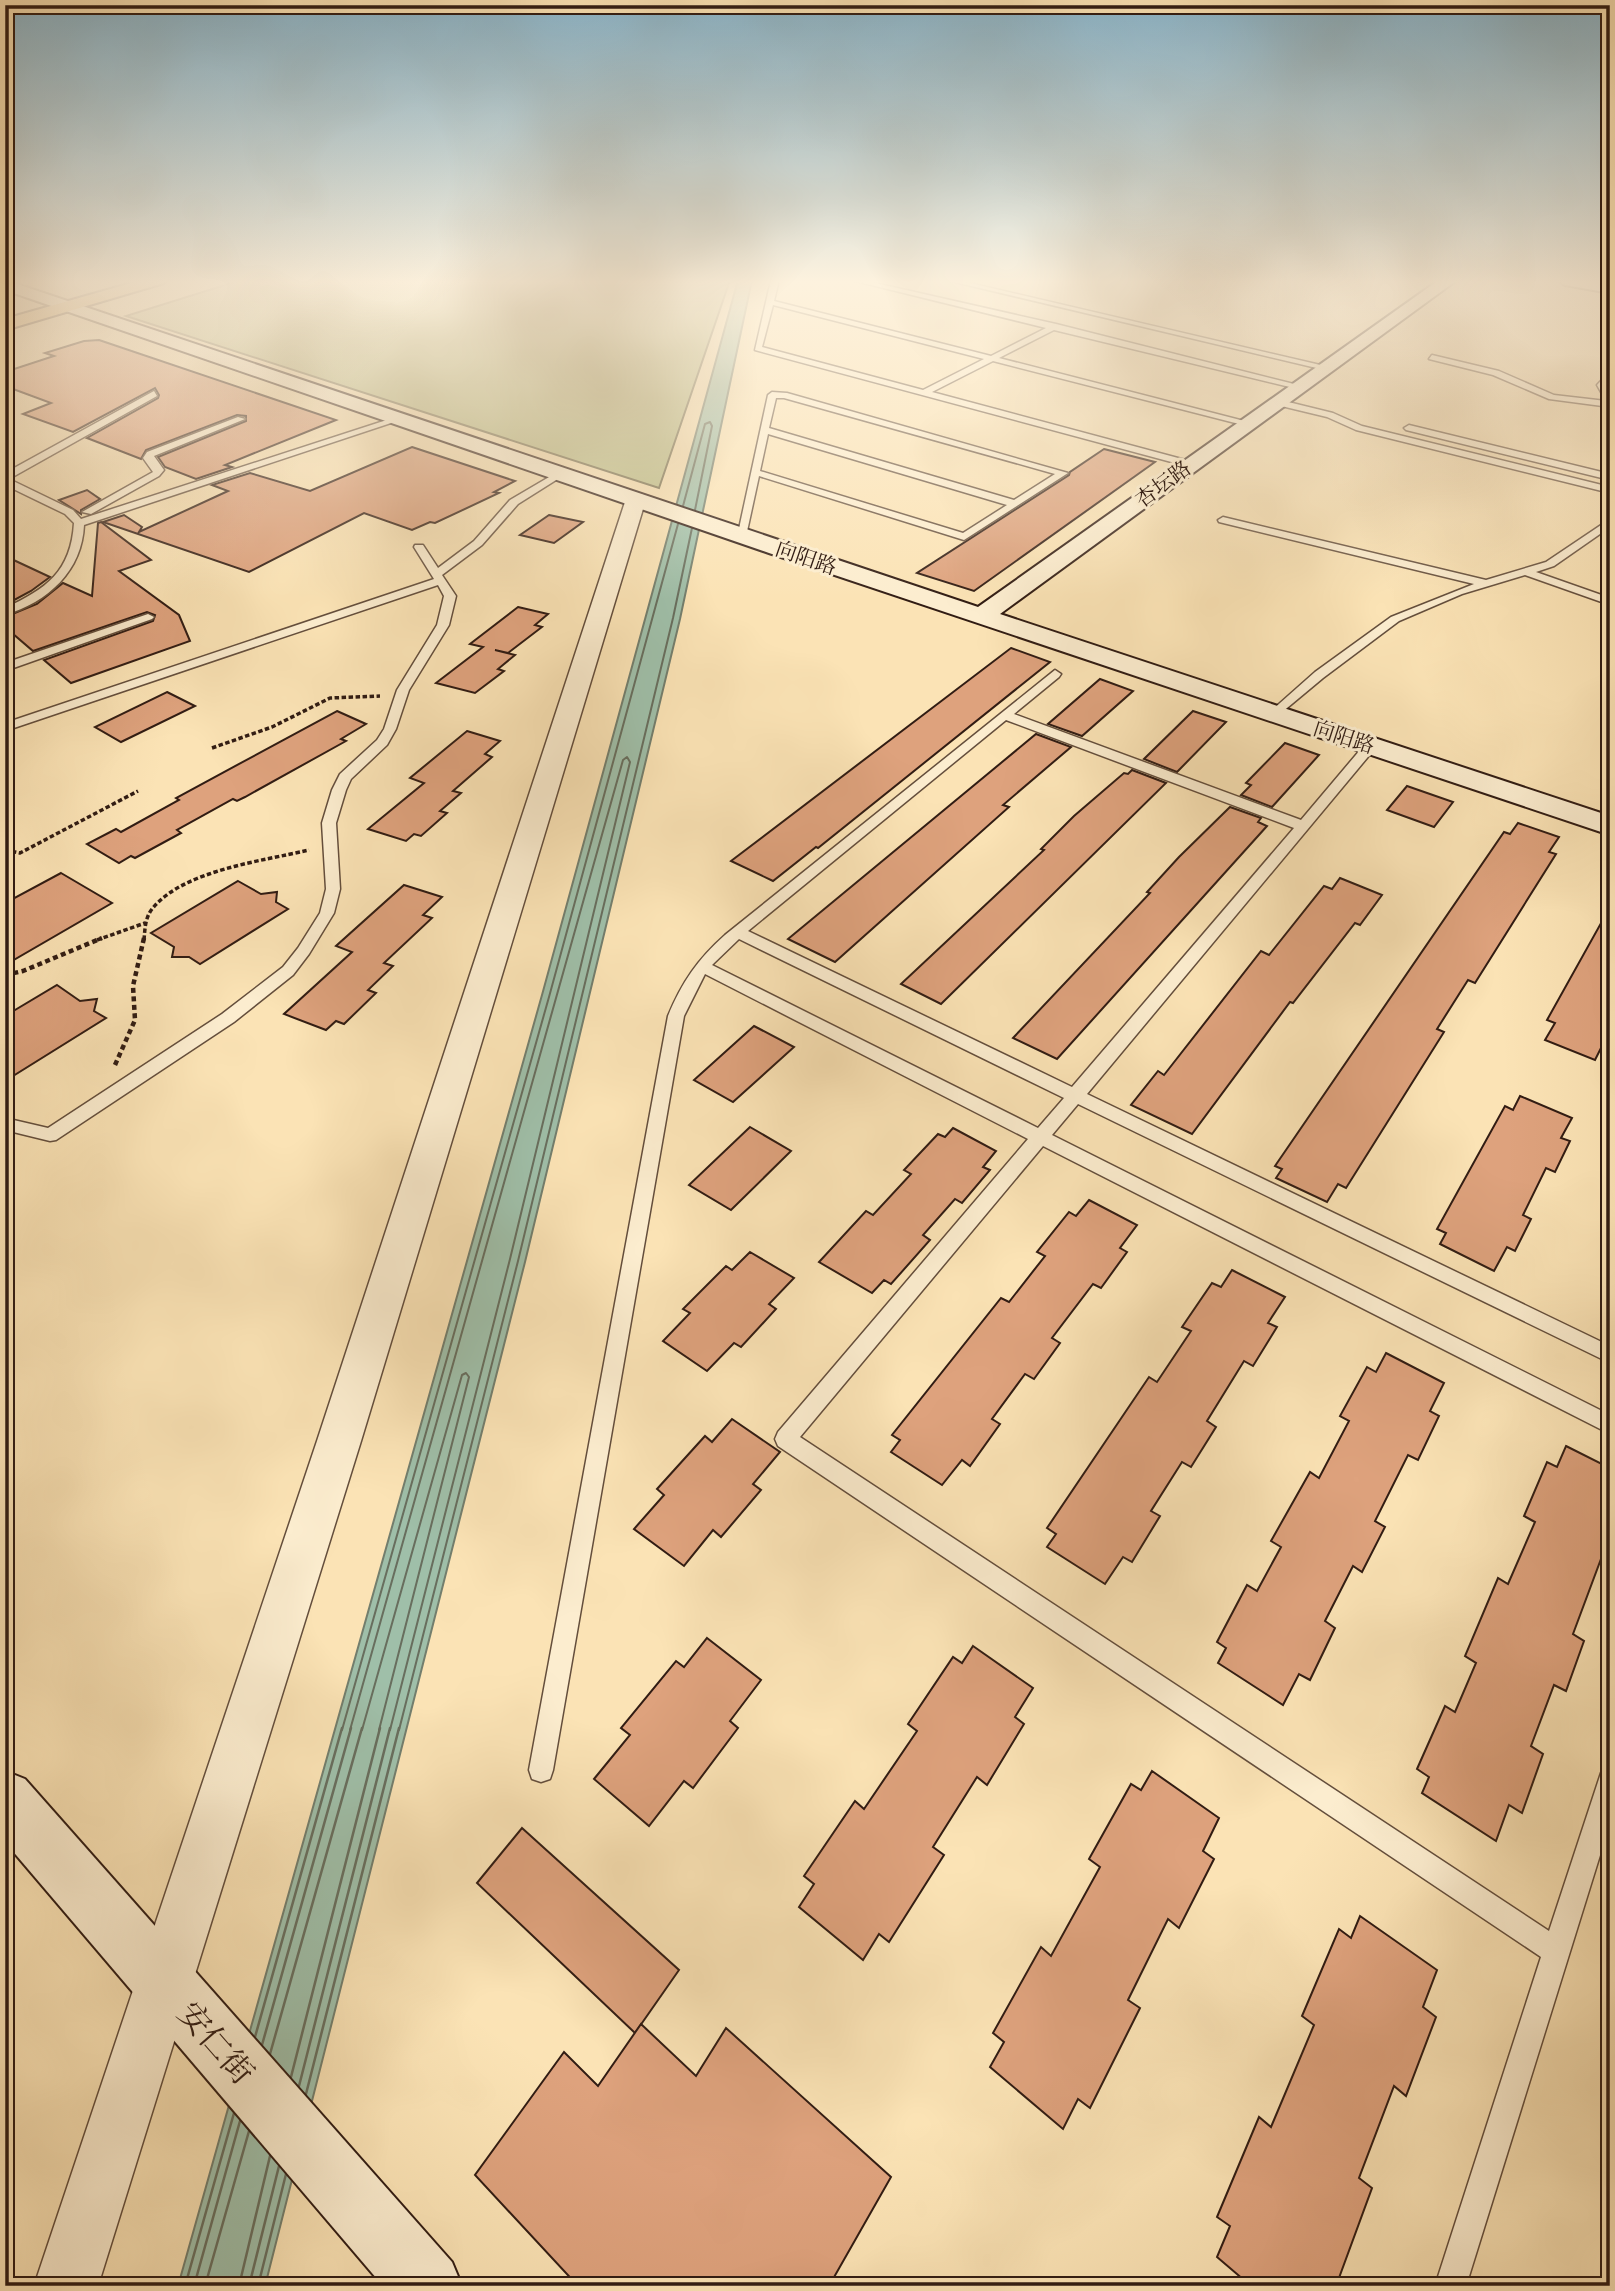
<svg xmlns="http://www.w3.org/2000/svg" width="1615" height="2291" font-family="'IM FELL DW Pica','Noto Serif SC',serif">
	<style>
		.green { fill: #c1c38c; stroke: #797050; stroke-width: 2 }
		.water { fill: #9fbfa9; stroke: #737e6d; stroke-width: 2 }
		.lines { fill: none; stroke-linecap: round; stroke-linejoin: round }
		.shore-far1 { stroke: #686e5e; stroke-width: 2 }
		.shore { stroke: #686e5e; stroke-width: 2.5 }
		.building { fill: #dea27d; stroke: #311c13; stroke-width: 2 }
		.lane-casing { stroke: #644e3c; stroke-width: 3 }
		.street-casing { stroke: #644e3c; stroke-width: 3 }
		.secondary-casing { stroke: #311c13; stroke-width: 4 }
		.primary-casing { stroke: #311c13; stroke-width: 4 }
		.path-far1 { stroke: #311c13; stroke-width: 3.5; stroke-dasharray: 4.5 2.5; stroke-linecap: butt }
		.path { stroke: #311c13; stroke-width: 4.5; stroke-dasharray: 5 3.5; stroke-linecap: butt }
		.lane { fill: #fcedcf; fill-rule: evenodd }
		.street { fill: #fcedcf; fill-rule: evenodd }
		.secondary { fill: #fcedcf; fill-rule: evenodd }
		.primary { fill: #eec27a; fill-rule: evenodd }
		.labels { text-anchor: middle; stroke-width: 6; stroke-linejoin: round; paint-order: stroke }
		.far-street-label { font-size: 21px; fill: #311c13; stroke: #fcedcf }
		.near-street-label { font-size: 32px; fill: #311c13; stroke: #fcedcf }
	</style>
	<rect width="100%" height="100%" fill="#fbe3b5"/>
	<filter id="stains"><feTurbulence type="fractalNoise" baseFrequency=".00286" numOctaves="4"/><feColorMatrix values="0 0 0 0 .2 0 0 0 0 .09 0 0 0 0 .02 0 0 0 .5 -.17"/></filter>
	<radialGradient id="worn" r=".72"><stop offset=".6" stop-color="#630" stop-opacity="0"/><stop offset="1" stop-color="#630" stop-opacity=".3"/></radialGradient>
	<!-- green -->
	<path class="green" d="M241,280h489l-71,208 -533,-172z"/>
	<!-- water -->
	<path class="water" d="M738,280h14l-72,339 -155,643 -260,1024h-87l364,-1291z"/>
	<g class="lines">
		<!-- shore-far1 -->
		<g class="shore-far1">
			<path d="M683,506l22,-82 5,-2 2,4 -17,84"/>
			<path d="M342,1730l207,-733 129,-473"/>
			<path d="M350,1730l273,-970 4,-3 3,5 -120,497 -120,471"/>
			<path d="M362,1730l100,-355 4,-2 3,4 -90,353"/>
			<path d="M399,1730l119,-469 155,-643 19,-90"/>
		</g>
		<!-- shore -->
		<g class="shore">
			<path d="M255,2037l87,-309"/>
			<path d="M262,2045l89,-317"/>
			<path d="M270,2054l92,-326"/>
			<path d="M291,2077l89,-349"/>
			<path d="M299,2086l91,-358"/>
			<path d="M306,2094l93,-366"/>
			<path d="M185,2286l49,-173"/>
			<path d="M194,2286l46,-165"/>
			<path d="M205,2286l44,-155"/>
			<path d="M239,2286l31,-130"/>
			<path d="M249,2286l30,-120"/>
			<path d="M258,2286l28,-112"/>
		</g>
	</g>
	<!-- building -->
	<g class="building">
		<path d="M99,340l237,80 -111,45 7,2 -36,12 -31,-12 -7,-10 88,-36v-5l-9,-1 -91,35 -5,9 -54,-21 71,-40 1,-3 -4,-7 -82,44 -50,-18 28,-11 -46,-17v-14l49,-16 -9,-3 39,-12z"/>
		<path d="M412,447l103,34 -21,11 5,1 -64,30 -5,-1 -18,8 -48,-17 -115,59 -146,-50 21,-7 18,12 -3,5 89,-41 -16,-6 38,-12 60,18z"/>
		<path d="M1104,449l51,13 -181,129 -57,-18 152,-98 1,-3z"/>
		<path d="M87,490l13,9 -19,11v4l-22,-14z"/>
		<path d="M549,515l34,7 -29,21 -34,-8z"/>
		<path d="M101,522l50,38 -32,11 60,44 11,26 -119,42 -27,-23 109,-39 2,-6 -8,-3 -114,39 -28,-24v-10l32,-13 26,-21 29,13 6,-73z"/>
		<path d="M5,556l45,21 -19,14 -26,14z"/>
		<path d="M518,607l30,7 -13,11 7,2 -34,26 -13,-3 20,5 -17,14 6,2 -29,22 -39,-10 47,-36 -13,-3z"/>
		<path d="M1011,648l39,14 -232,186 -2,-1 -43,34 -42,-20z"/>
		<path d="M1100,679l33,12 -51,45 -34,-12z"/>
		<path d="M167,692l28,14 -74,36 -26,-15z"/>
		<path d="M337,711l29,13 -25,15 5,2 -101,56 -8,4 -4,-2 -56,31 4,3 -46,25 -4,-2 -12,7 -32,-19 29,-15 5,3 58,-32 -3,-2z"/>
		<path d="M1193,711l33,11 -49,50 -33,-13z"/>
		<path d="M467,731l33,10 -15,13 7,3 -39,34 8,2 -21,18 7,2 -26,23 -7,-2 -8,7 -38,-12 56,-46 -14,-5z"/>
		<path d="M1036,734l35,13 -68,58 6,2 -174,155 -47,-23z"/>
		<path d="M1285,743l34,12 -47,52 -31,-12 10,-10 -5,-2z"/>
		<path d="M1132,770l34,13 -225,221 -40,-20 143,-134 -3,-1 33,-33 50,-43 4,1z"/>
		<path d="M1407,786l46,16 -19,25 -47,-17z"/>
		<path d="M1230,807l31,11 -3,4 9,4 -210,233 -44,-21 137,-145 -3,-1 32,-35z"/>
		<path d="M1518,823l41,14 -10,15 7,2 -81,129 -7,-3 -31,49 7,3 -98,156 -8,-4 -11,18 -51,-24 6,-9 -7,-3 229,-334 6,2z"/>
		<path d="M61,873l51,30 -107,62v-62z"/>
		<path d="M1340,878l42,17 -22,30 -5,-2 -62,80 -3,-1 -98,132 -61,-29 27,-34 6,4 97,-124 8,4 55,-69 8,3z"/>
		<path d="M238,881l23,13 16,-2 -1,10 12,7 -88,55 -11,-7h-17l2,-10 -23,-14z"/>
		<path d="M404,885l38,12 -19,18 9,3 -48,45 9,3 -25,24 8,3 -32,31 -8,-3 -10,9 -42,-16 68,-62 -16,-6z"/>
		<path d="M1610,907v123l-15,30 -50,-20 10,-17 -8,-3z"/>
		<path d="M57,985l23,16 17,-2 -3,12 12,7 -101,63v-65z"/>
		<path d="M754,1026l40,21 -61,55 -39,-22z"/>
		<path d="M1520,1096l52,22 -11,20 9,3 -15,31 -9,-4 -23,47 8,4 -16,32 -8,-4 -13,24 -54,-27 6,-11 -9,-4 68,-123 8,4z"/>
		<path d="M750,1127l41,24 -60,59 -42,-25z"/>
		<path d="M953,1128l43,23 -13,16 7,3 -28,33 -7,-4 -32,36 7,5 -39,44 -7,-4 -12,13 -53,-31 47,-51 7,4 38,-41 -7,-4 34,-36 7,3z"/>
		<path d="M1089,1200l48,25 -17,23 7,4 -26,36 -8,-4 -41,54 8,5 -26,36 -9,-5 -33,45 8,5 -30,42 -8,-6 -20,25 -51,-33 9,-12 -8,-5 109,-137 8,4 36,-46 -8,-4 32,-40 7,4z"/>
		<path d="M750,1252l44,26 -25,26 7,5 -35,38 -7,-4 -27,28 -44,-30 27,-28 -7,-4 43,-43 6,4z"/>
		<path d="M1232,1270l53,27 -17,26 9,4 -24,39 -9,-5 -37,60 9,6 -25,40 -9,-5 -31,49 9,5 -28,46 -9,-5 -18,27 -58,-37 9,-13 -9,-6 102,-151 8,5 34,-51 -9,-4 30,-44 9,4z"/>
		<path d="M1386,1353l58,30 -14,28 9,5 -21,44 -10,-5 -33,66 10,6 -23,45 -9,-6 -28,55 10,7 -25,52 -11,-6 -16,31 -65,-42 8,-15 -9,-6 30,-57 10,6 24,-44 -10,-6 39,-69 9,6 30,-57 -9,-5 27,-49 9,5z"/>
		<path d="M732,1419l48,33 -27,32 8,6 -40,47 -8,-7 -29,36 -50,-37 30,-34 -7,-6 48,-53 7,6z"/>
		<path d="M1566,1446l44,22v96l-9,-5 -28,75 11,7 -18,50 -12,-6 -23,61 12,8 -21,59 -13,-8 -13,36 -74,-48 7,-16 -12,-8 28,-63 10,6 21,-49 -11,-7 33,-78 10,6 27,-62 -11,-6 23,-54 10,5z"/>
		<path d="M707,1638l54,42 -31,41 8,7 -45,60 -9,-7 -35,45 -55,-47 36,-44 -9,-7 55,-67 8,6z"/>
		<path d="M973,1646l60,42 -18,29 9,7 -37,61 -10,-8 -44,70 11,8 -55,87 -10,-8 -16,26 -64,-53 15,-23 -10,-8 51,-75 9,8 53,-78 -9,-7 45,-67 9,6z"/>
		<path d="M1152,1771l67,47 -16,33 11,8 -35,69 -11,-9 -40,81 12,8 -50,100 -12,-9 -15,30 -73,-62 14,-25 -11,-9 48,-86 10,9 49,-89 -11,-8 42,-75 10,6z"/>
		<path d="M522,1828l157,142 -44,63 -158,-150z"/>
		<path d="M1360,1916l77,54 -14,37 13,10 -30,79 -12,-10 -35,92 13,10 -36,98h-85l-34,-29 13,-31 -13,-9 42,-100 12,10 43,-102 -12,-9 37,-87 12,9z"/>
		<path d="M641,2024l55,52 30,-48 165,149 -62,109h-251l-103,-111 89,-123 34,34z"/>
	</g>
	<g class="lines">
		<!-- lane casing -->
		<g class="lane-casing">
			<g id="lane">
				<path d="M771,280h8l-5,21 217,55 55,-28 -195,-48h11l194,44 246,62 -4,3 -244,-59 -55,28 253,65 -5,3 -254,-65 -61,31 261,70v4l-3,1 -435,-117zM773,305l211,54 -61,31 -161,-43z"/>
				<path d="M946,280h11l372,87 -4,3z"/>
				<path d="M1432,355l67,16 55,24 52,6 -9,-16 13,-14v8l-5,6 5,8v14l-61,-8 -56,-24 -64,-16z"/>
				<path d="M154,391l3,5 -148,83 64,31 8,9 315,-102 7,2 -319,106c-2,46 -36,77 -79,90v-7c41,-19 66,-36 69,-85l-9,-9 -60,-29v-12z"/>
				<path d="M772,392l15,1 281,80 -104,67 -205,-64 -13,60 -9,2 31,-143zM776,398h8l271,76 -41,26 -245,-72zM768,434l239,71 -44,28 -203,-62z"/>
				<path d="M1276,399l57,14 29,13 248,61v6l-254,-63 -29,-13 -54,-13 -1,-2z"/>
				<path d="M238,417l7,2 -91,37 10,14 -5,6 -68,38 -9,-2 71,-40 -10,-14 4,-6z"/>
				<path d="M1409,425l201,49v6l-204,-50 -2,-2z"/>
				<path d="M561,470l5,3 -2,2 -46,29 -36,41 -40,30 14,21 -7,29 -40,65 -13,39 -9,16 -36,34 -5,11 -10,33 4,66 -6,24 -25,41 -16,21 -59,47 -178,118 -6,1 -45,-11v-12l43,10 174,-114 61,-47 15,-19 22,-35 6,-24 -4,-66 10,-33 8,-16 37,-34 7,-11 13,-39 40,-65 7,-29 -6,-11 -433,146v-8l429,-144 -20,-32 1,-2h8l15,23 36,-27 36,-41z"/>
				<path d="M1223,517l263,63 60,-18 64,-43v8l-56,39 -18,6 74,26v7l-85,-30 -63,19 -63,27 -76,57 -48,40 -6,-4 2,-3 44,-39 76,-55 83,-33 -255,-62 -1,-2z"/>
				<path d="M148,614l6,3 -2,2 -147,52v-8z"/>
				<path d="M1055,670l6,4 -2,3 -45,37 287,106 65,-77 5,-1 6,4 -290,348 523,252v17l-532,-259 -26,31 558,280v19l-567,-288 -243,291 749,494 49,-149 3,-9 9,-3v53l-144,463h-31l106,-329 -763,-511 -3,-7 3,-7 250,-293 -323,-165 -21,42 -131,754 -3,9 -9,3 -9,-3 -3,-9 139,-754c14,-34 30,-57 57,-81zM1006,720l288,108 -222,259 -324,-156zM739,939l325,159 -26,30 -326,-163z"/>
			</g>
		</g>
		<!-- street casing -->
		<g class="street-casing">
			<path id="street" d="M636,493l7,2 3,4 -285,942 -263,845h-64l283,-845 309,-942 3,-4z"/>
		</g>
		<!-- secondary casing -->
		<g class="secondary-casing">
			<g id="secondary">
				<path d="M5,280l973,327 461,-327h18l-457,334 610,202v19l-841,-282 -764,-263z"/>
				<path d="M1557,280h33l20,3v10l-45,-8z"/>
				<path d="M5,1771l20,8 427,483 10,24h-79l-378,-444z"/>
			</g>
		</g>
		<!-- primary casing -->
		<g class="primary-casing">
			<path id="primary" d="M142,280h24l-2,3 -159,47v-11z"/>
		</g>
		<!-- path-far1 -->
		<g class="path-far1">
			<path d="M212,748l60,-21 58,-29 50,-2"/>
			<path d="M5,850l15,3 118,-62"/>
			<path d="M97,940l48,-17"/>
			<path d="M144,940c1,-11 1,-22 8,-31 31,-39 111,-48 157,-59"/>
		</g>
		<!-- path -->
		<g class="path">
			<path d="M5,975l18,-4 79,-33"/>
			<path d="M115,1065l20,-45 -2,-34 11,-48"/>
		</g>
		<!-- lane -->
		<use href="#lane" class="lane"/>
		<!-- street -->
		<use href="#street" class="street"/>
		<!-- secondary -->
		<use href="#secondary" class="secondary"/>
		<!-- primary -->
		<use href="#primary" class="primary"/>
	</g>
	<!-- sky -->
	<linearGradient id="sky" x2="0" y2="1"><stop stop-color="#8bb8cf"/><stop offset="0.47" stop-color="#fdf2de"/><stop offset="1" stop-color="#fdf2de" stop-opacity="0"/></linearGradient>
	<rect width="1615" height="600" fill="url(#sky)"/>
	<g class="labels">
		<!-- far-street labels -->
		<g class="far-street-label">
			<text transform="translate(1163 484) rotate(-36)" y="7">杏坛路</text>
			<text transform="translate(806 558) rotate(19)" y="7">向阳路</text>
			<text transform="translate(1344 737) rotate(18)" y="7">向阳路</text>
		</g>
		<!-- near-street labels -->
		<g class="near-street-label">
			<text transform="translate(216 2043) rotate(49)" y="11">安仁街</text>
		</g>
	</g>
	<!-- margin -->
	<rect width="1615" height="2291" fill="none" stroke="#fbe3b5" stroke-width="28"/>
	<rect x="7" y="7" width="1601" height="2277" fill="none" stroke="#311c13" stroke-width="3.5"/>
	<rect x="14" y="14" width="1587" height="2263" fill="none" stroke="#311c13" stroke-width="2"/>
	<rect width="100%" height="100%" filter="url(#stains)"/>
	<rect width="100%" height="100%" fill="url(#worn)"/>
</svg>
